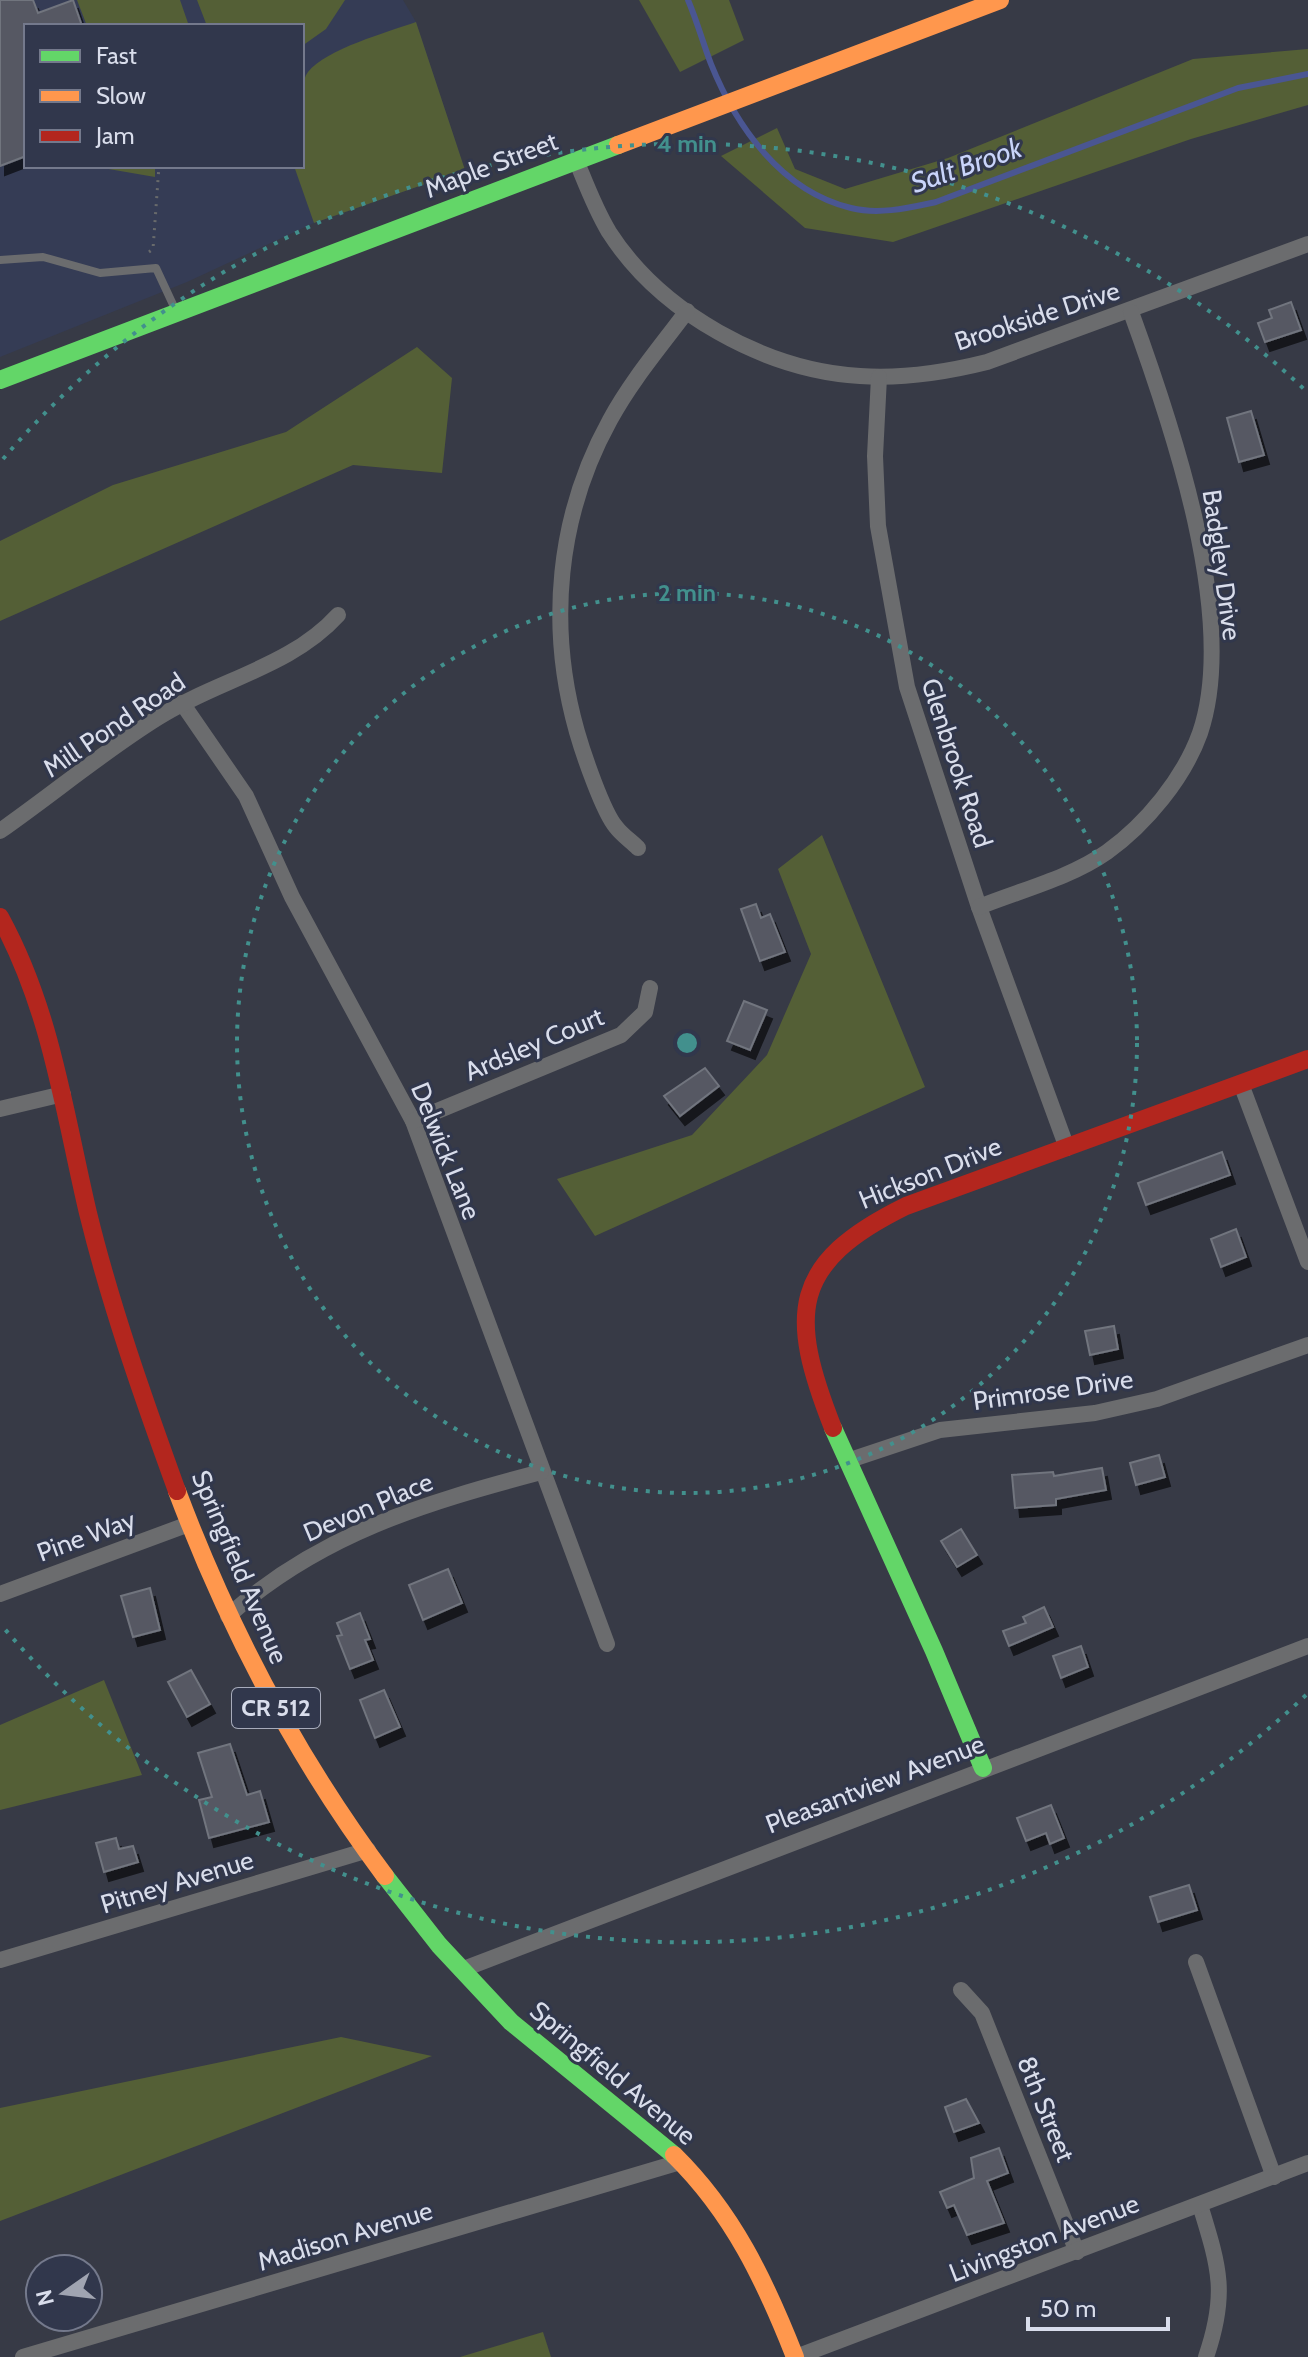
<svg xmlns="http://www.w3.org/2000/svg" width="1308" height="2357" font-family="Cabin,sans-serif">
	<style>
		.built { fill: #353c55; fill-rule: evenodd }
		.green { fill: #545f36 }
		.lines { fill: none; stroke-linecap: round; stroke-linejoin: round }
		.stream { stroke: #4a5692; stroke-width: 6 }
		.building { fill: #565963; stroke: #71747e; stroke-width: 2; filter: url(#shadow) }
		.path { stroke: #686a6b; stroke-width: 3; stroke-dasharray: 2 6; stroke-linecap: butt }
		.lane { stroke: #6b6c6e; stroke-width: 8 }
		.street { stroke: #6b6c6e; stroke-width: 16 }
		.fast { stroke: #63d668; stroke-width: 18 }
		.slow { stroke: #ff974d; stroke-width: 18 }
		.jam { stroke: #b3261e; stroke-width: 18 }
		.ring { fill: none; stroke: #42908d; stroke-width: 4; stroke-dasharray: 4 8 }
		.labels { text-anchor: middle; stroke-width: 6; stroke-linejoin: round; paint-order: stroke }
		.shield { fill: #31374c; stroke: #a7abbb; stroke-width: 2 }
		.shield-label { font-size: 24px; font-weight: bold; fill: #d9ddeb }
		.street-label { font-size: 26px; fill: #d9ddeb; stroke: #31374c }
		.water-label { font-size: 28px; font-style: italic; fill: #c9d4fa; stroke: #31374c }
		.centre { fill: #42908d; stroke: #31374c; stroke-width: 4 }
		.ring-label { font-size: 24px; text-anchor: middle; font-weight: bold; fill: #42908d; stroke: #31374c; stroke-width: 6; stroke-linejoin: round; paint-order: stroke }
	</style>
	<defs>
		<filter id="shadow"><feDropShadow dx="5" dy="9" stdDeviation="0" flood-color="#0009"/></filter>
	</defs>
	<rect width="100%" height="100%" fill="#373a46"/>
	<!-- built -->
	<path class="built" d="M0,0h403l13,22 49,148 -151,53 -127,59 -187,75zM26,26h276v140h-276z"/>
	<!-- green -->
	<g class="green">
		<path d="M77,0h103l9,26h-102z"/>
		<path d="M197,0h148l-19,29 -24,17v-20h-95z"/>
		<path d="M639,0h90l15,40 -64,32z"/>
		<path d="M416,22l49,148 -151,53 -20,-57h8c0,-20 -6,-79 6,-94 18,-23 80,-40 108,-50z"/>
		<path d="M1308,49v56l-117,34 -298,103 -88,-14 -84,-72 56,-28 18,41 50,20 103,-31 245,-99z"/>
		<path d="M97,166h58v11l-58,-10z"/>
		<path d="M417,347l35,31 -10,95 -89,-8 -353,156v-80l113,-56 173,-53z"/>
		<path d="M822,835l103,252 -330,149 -38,-57 135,-44 75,-80 44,-101 -33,-85z"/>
		<path d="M104,1680l38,95 -142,35v-85z"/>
		<path d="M341,2037l91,19 -432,165v-113z"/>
		<path d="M543,2332l8,25h-91z"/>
	</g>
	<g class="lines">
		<!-- stream -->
		<path class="stream" d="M688,0c9,21 15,43 23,64 25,62 70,127 140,144 28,7 57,0 85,-6l302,-114 70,-14"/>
	</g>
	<!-- building -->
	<g class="building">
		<path d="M0,0h33l5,13 35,-13 9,26h-56v130l-26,10z"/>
		<path d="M1291,302l10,28 -36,12 -7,-19 14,-5 -3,-8z"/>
		<path d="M1251,411l13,44 -25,7 -12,-44z"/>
		<path d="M756,904l5,14 9,-4 15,38 -25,9 -19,-52z"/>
		<path d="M744,1001l23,9 -17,40 -23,-9z"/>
		<path d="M705,1068l14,18 -39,30 -16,-20z"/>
		<path d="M1222,1152l8,23 -84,30 -8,-22z"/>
		<path d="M1236,1229l10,28 -25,10 -10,-28z"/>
		<path d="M1114,1326l4,23 -28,6 -5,-24z"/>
		<path d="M1159,1455l6,22 -29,8 -6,-22z"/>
		<path d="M1102,1468l4,22 -50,9v6l-41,3 -3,-33 41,-3 1,4z"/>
		<path d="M961,1529l16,26 -20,12 -16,-26z"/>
		<path d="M448,1569l14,34 -39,17 -14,-35z"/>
		<path d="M150,1588l10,42 -27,7 -12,-41z"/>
		<path d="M1044,1607l9,20 -44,19 -6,-15 23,-8 -3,-6z"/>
		<path d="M360,1613l10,26 -5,1 8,20 -23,9 -13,-33 5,-1 -5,-12z"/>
		<path d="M1081,1646l7,21 -27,11 -8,-22z"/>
		<path d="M191,1670l19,34 -23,13 -19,-35z"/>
		<path d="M384,1690l16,37 -25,11 -15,-38z"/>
		<path d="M230,1744l17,51 13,-4 9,31 -60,16 -10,-38 13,-3 -14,-44z"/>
		<path d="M1051,1805l13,33 -14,6 -4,-11 -20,8 -9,-23z"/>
		<path d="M116,1838l3,11 14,-3 5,16 -34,10 -8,-29z"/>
		<path d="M1189,1885l8,25 -39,12 -8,-25z"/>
		<path d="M966,2099l13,24 -25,9 -9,-25z"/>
		<path d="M999,2148l9,25 -21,8 17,42 -37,12 -13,-30 -7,3 -7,-16 34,-14 -3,-20z"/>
	</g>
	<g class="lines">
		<!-- path -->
		<path class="path" d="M149,252l4,-3 6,-83"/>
		<!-- lane -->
		<path class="lane" d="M0,260l43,-3 57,16 56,-5 20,43"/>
		<!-- street -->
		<g class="street">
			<path d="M576,160c10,24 19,49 33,72 52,81 156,138 251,144 42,3 87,-4 127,-14l321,-118"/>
			<path d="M879,377l-4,79 3,70 29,161 72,220 88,241"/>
			<path d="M182,703l64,93 46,101 121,224 194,523"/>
			<path d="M0,831c53,-37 104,-80 159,-114 58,-37 132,-50 179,-102"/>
			<path d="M638,848c-7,-7 -16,-13 -22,-21 -13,-15 -33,-74 -39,-95 -30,-105 -20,-216 33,-312 21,-39 51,-74 77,-109"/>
			<path d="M979,907c42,-17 91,-29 128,-55 39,-28 77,-74 93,-119 39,-115 -29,-311 -69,-421"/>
			<path d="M1241,1084l67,178"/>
			<path d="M0,1109l63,-15"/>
			<path d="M413,1121l208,-86 24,-23 5,-24"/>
			<path d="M847,1461l93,-31 155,-17 62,-14 151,-54"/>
			<path d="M0,1594l189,-70"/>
			<path d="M228,1616c92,-82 196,-113 313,-144"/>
			<path d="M0,1960l368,-110"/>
			<path d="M1196,1962l78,215"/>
			<path d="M461,1970l847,-324"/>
			<path d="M961,1990l21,23 95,239"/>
			<path d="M1200,2205c19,62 28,88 6,152"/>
			<path d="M23,2357l657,-195"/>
			<path d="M796,2357l512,-194"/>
		</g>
		<!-- fast -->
		<g class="fast">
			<path d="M0,380l618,-235"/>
			<path d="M833,1428l101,223 49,117"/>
			<path d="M385,1876l54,69 72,77 163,133"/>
		</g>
		<!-- slow -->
		<g class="slow">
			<path d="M618,145l382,-145"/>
			<path d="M177,1491c52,138 119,266 208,385"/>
			<path d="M674,2155c59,58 91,126 121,202"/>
		</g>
		<!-- jam -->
		<g class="jam">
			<path d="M0,917c51,93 64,194 88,296 23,94 56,187 89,278"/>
			<path d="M833,1428c-45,-114 -43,-165 73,-222l402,-147"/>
		</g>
	</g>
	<!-- distance rings -->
	<g class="ring">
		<circle cx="687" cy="1043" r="450"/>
		<path d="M1306 1695A899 899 0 0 1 3 1627M3 459A899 899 0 0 1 1306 391"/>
	</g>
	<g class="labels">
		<!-- shield labels -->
		<rect class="shield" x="232" y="1688" width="88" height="40" rx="6"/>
		<g class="shield-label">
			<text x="276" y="1716">CR 512</text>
		</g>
		<!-- street labels -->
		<g class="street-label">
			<text transform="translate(491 165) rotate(-21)" y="9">Maple Street</text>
			<text transform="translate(1037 316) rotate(-18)" y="9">Brookside Drive</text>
			<text transform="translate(1222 565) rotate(82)" y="9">Badgley Drive</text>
			<text transform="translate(114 725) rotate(-34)" y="9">Mill Pond Road</text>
			<text transform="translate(957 763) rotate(72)" y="9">Glenbrook Road</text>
			<text transform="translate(534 1044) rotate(-23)" y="9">Ardsley Court</text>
			<text transform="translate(446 1151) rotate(68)" y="9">Delwick Lane</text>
			<text transform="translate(930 1173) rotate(-22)" y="9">Hickson Drive</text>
			<text transform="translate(1053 1390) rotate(-8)" y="9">Primrose Drive</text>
			<text transform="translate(368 1507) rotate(-23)" y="9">Devon Place</text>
			<text transform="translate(86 1536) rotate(-20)" y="9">Pine Way</text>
			<text transform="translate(240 1567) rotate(67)" y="9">Springfield Avenue</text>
			<text transform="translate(875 1784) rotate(-21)" y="9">Pleasantview Avenue</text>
			<text transform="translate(177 1882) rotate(-17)" y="9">Pitney Avenue</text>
			<text transform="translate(613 2073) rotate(40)" y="9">Springfield Avenue</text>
			<text transform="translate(1046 2109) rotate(68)" y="9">8th Street</text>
			<text transform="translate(345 2236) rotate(-17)" y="9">Madison Avenue</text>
			<text transform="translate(1044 2238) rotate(-21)" y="9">Livingston Avenue</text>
		</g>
		<!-- water labels -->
		<g class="water-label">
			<text transform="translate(966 165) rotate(-19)" y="10">Salt Brook</text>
		</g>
	</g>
	<circle cx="687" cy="1043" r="12" class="centre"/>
	<g class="ring-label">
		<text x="687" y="152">4 min</text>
		<text x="687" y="601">2 min</text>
	</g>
	<!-- legend -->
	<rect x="24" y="24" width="280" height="144" fill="#31374c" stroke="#74798c" stroke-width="2"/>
	<rect x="40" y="50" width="40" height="12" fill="#63d668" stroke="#74798c" stroke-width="2"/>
	<text x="96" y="64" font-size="24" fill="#d9ddeb">Fast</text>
	<rect x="40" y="90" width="40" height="12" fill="#ff974d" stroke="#74798c" stroke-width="2"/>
	<text x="96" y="104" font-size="24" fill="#d9ddeb">Slow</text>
	<rect x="40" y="130" width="40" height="12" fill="#b3261e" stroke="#74798c" stroke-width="2"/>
	<text x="96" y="144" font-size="24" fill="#d9ddeb">Jam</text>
	<!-- north arrow -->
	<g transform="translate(64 2293) rotate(256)"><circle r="38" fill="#31374c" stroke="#74798c" stroke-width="2"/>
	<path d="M0-6L14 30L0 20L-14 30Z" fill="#a0a4b1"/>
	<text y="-12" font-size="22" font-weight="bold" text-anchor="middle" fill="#d9ddeb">N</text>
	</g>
	<!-- scale -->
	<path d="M1028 2317v12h140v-12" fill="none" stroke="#d9ddeb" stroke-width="4"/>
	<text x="1040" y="2317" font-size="24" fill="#d9ddeb" stroke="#31374c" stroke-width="6" paint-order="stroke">50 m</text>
</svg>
